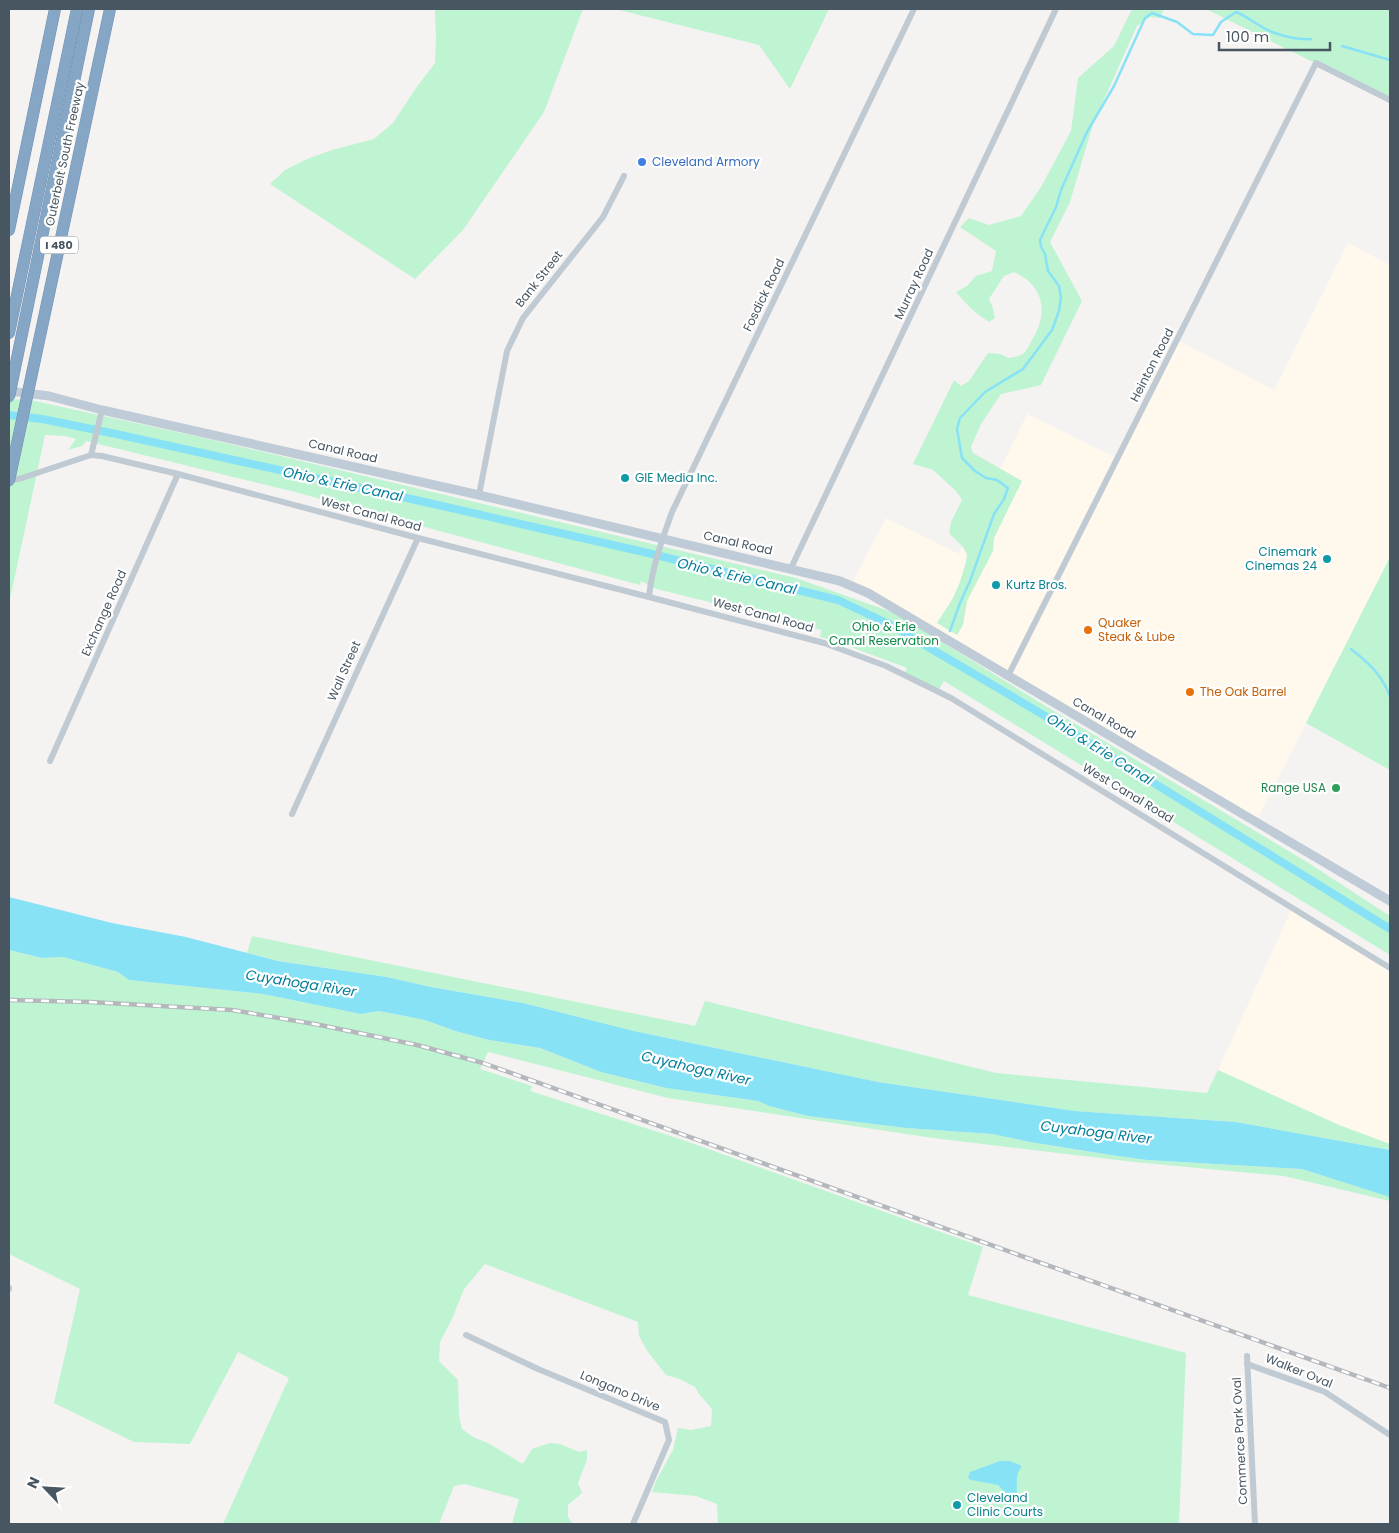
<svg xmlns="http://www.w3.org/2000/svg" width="1399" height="1533" font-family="Poppins,sans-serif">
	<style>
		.commercial { fill: #fef8ed }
		.green { fill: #bef4d2 }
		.water { fill: #88e2f5 }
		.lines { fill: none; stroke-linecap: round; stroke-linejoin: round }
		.stream { stroke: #88e2f5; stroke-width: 2.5 }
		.canal { stroke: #88e2f5; stroke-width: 8 }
		.highway-casing { stroke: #7191b1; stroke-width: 12 }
		.street { stroke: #bfcad3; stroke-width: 6 }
		.secondary { stroke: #bfcbd7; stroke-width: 9 }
		.highway { stroke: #86a6c5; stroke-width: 11 }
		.rail-casing { stroke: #b4b8bd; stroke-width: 4.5 }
		.rail { stroke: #fff; stroke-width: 2.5; stroke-dasharray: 8; stroke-linecap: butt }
		.highway-bridge-casing { stroke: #7191b1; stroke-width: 12; stroke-linecap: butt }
		.highway-bridge { stroke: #86a6c5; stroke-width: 11 }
		.shop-dot { fill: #3f7fe0; stroke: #fff; stroke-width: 2 }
		.culture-dot { fill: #0f9aa8; stroke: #fff; stroke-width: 2 }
		.food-dot { fill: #e8710a; stroke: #fff; stroke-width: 2 }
		.leisure-dot { fill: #2e9e5b; stroke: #fff; stroke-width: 2 }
		.labels { text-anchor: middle; stroke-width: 4.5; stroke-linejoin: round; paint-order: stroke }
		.shield { fill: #fff; stroke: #7f8991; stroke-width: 1 }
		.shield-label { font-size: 11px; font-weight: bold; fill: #485662 }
		.street-label { font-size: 12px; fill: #485662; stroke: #fff }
		.shop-label { font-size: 12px; fill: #366cbe; stroke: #fff; text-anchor: start }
		.culture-label { font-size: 12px; fill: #0d838f; stroke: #fff; text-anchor: start }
		.food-label { font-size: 12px; fill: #c56008; stroke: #fff; text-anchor: start }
		.park-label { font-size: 12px; fill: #0e8847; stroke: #fff }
		.leisure-label { font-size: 12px; fill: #27864d; stroke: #fff; text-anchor: end }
		.water-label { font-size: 14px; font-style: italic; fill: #037f9b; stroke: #fff }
	</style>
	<rect width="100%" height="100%" fill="#f5f2f2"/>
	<!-- commercial -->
	<g class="commercial">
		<path d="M1348,243l42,22v292l-134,265 -405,-237 35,-67 73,36 68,-140 90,44 60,-118 97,50z"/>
		<path d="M1292,908l98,61v175l-51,-19 -121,-55z"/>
	</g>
	<!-- green -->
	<g class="green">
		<path d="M435,9h148l-39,103 -81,118 -48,49 -145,-95 15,-14 22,-11 25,-9 42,-11 19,-16 23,-35 19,-25 1,-23z"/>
		<path d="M615,9h214l-39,80 -31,-44z"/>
		<path d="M1132,9h32l-4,9 -10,-1 -13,9 -44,98 -23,78 -20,40 32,59 -41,84 -40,9 -20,30 -10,23 2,6 49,28 -28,57 -1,13 -26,50 -4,24 -6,10 -20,-12 16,-25 7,-16 6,-20 1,-7 -4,-8 -14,-14 2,-11 11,-22 -6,-9 -23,-21 -20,-6 41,-84 7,6 8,-5 19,-28 12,1 9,4c4,-1 12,-2 15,-5 3,-3 6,-9 8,-13 17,-27 12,-55 -18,-68l-10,4 -15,23 4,9 2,10 -6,4c-14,-9 -23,-18 -33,-30l11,-6 9,-10 16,-5 4,-20 -36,-24 9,-9 20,7 32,-9 20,-29 30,-56 7,-53 36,-32z"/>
		<path d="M1209,9h181v91l-182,-90z"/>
		<path d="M9,399l21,1 170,37 596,141 101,36 147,91 263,157 83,54v39l-446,-274 -6,10 -33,-18 2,-5 -72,-27 -15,-4 1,-7 -168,-42 -12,-7 -1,4 -345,-93 -209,-51 -4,5 -14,4 8,-11 -11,-3 -20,-1 -36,169z"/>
		<path d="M1390,557v213l-84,-47z"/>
		<path d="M252,936l443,90 10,-25 291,72 211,20 11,-23 121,55 51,19v6l-154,-28 -161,-11 -197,-29 -244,-51 -111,-28 -92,-16 -44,-10 -108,-16 -32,-8z"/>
		<path d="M9,950l33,8 21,-1 55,15 11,8 134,14 98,20 18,-3 46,9 30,11 34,9 51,8 61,24 65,16 92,13 11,5 39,10 98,12 86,6 38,8 81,13 36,5 155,9 87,27 1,5 -106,-25 -150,-14 -201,-24 -265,-40 -180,-46 -8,17 52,17 -2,5 153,49 300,107 -15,48 218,58 -7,171h-461l-1,-20 -21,-8 -44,-4 4,-11 17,-31 5,-22 13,2 20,-4 1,-17 -13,-15 -4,-7 -15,-8 -14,-4 -18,-23 -9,-16 -1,-14 -153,-58 -21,25 -12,30 -12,23 -1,19 19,19 1,36 3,13 11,8 15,6 35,21 9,-15 18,-6 10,1 19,8 8,-2v10l-9,23 4,10 -14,12v12l5,7h-61l7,-25 -54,-15 -11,2 -15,38h-216l66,-146 -51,-26 -48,92 -56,-2 -80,-39 26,-114 -71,-35z"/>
	</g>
	<!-- water -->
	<g class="water">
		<path d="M9,897l103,26 74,14 92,24 109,16 44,10 92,16 111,28 244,51 197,29 161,11 154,28v47l-88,-28 -155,-9 -36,-5 -81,-13 -38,-8 -86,-6 -98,-12 -39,-10 -11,-5 -92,-13 -65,-16 -61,-24 -51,-8 -34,-9 -30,-11 -46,-9 -18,3 -98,-20 -134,-14 -11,-8 -55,-15 -21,1 -33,-8z"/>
		<path d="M1000,1461h10l12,5c-9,10 -3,26 -6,39l-18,-20 -27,-5 -3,-2 2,-6z"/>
	</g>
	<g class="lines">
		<!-- stream -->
		<g class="stream">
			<path d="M1342,46l48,14"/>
			<path d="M950,631l10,-28 10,-22 24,-67 10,-15 4,-11 -11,-8 -11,-2 -11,-7 -13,-13 -5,-29 3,-11 25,-26 38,-23 29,-39 7,-19 2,-14 -2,-11 -11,-15 -3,-17 -4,-7 -1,-7 16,-33 5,-17 26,-58 27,-46 31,-68 7,-5 25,9 16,12 20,1 8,-13 15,-10c13,5 23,15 36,20 11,4 27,8 39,7"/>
			<path d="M1351,649c18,14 30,25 39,47"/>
		</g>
		<!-- canal -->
		<path class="canal" d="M9,415l33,4 74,15 313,69 219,50 190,47 51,24 163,96 338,209"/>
		<!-- highway casing -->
		<g class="highway-casing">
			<g id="highway">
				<path d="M9,230l46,-221"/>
				<path d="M9,333l68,-324"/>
			</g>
		</g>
		<!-- street -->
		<g class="street">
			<path d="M91,455l11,-45"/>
			<path d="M9,480l10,-1 72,-24 11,1 76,18 240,64 231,59 175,46 62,23 65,32 439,270"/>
			<path d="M479,495l28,-144 16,-33 80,-101 21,-41"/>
			<path d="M791,568l265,-559"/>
			<path d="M649,597c3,-30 13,-57 23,-85l242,-503"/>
			<path d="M1008,676l308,-613 74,37"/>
			<path d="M50,761l128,-287"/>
			<path d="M292,814l126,-276"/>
			<path d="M9,1289v-1"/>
			<path d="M466,1335l72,34 127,53 4,18 -36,84"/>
			<path d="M1247,1356l8,168"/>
			<path d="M1247,1364l78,28 65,43"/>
		</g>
		<!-- secondary -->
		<path class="secondary" d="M9,391l40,5 53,14 377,85 361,86 28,12 522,308"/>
		<!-- highway -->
		<use href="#highway" class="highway"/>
		<!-- rail casing -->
		<g class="rail-casing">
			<path id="rail" d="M9,1000l81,2 142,8 88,15 97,20 66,18 907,325"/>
		</g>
		<!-- rail -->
		<use href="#rail" class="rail"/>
		<!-- highway-bridge casing -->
		<g class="highway-bridge-casing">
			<g id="highway-bridge">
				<path d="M9,397l80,-388"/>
				<path d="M9,481l101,-472"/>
			</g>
		</g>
		<!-- highway-bridge -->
		<use href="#highway-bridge" class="highway-bridge"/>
	</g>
	<!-- markers -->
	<circle class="shop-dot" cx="642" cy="162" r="5"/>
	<g class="culture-dot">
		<circle cx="625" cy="478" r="5"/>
		<circle cx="1327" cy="559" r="5"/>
		<circle cx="996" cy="585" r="5"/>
		<circle cx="957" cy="1505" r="5"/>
	</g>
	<g class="food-dot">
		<circle cx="1088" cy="630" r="5"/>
		<circle cx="1190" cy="692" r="5"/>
	</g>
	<circle class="leisure-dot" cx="1336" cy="788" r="5"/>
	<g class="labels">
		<!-- shield labels -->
		<rect class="shield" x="40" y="236.5" width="38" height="17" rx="4"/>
		<g class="shield-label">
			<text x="59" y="249">I 480</text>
		</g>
		<!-- street labels -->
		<g class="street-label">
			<text transform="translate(65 154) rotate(-78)" y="4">Outerbelt South Freeway</text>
			<text transform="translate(539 279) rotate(-52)" y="4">Bank Street</text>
			<text transform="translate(914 284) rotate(-65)" y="4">Murray Road</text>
			<text transform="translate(764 295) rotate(-64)" y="4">Fosdick Road</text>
			<text transform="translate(1152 365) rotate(-63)" y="4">Heinton Road</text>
			<text transform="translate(343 451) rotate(13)" y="4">Canal Road</text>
			<text transform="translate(371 514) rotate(15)" y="4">West Canal Road</text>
			<text transform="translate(738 543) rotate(13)" y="4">Canal Road</text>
			<text transform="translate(104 613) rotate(-66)" y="4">Exchange Road</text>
			<text transform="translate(763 615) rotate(15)" y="4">West Canal Road</text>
			<text transform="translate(344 671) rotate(-66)" y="4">Wall Street</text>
			<text transform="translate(1104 718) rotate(30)" y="4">Canal Road</text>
			<text transform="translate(1128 793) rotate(31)" y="4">West Canal Road</text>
			<text transform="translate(1299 1371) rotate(22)" y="4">Walker Oval</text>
			<text transform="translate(620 1391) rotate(23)" y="4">Longano Drive</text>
			<text transform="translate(1240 1441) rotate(-93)" y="4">Commerce Park Oval</text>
		</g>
		<!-- shop labels -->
		<g class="shop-label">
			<text x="652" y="166">Cleveland Armory</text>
		</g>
		<!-- culture labels -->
		<g class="culture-label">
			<text x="635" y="482">GIE Media Inc.</text>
			<text x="1317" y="556" text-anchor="end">Cinemark<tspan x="1317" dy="14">Cinemas 24</tspan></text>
			<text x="1006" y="589">Kurtz Bros.</text>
			<text x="967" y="1502">Cleveland<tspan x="967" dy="14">Clinic Courts</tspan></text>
		</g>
		<!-- food labels -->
		<g class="food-label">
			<text x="1098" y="627">Quaker<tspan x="1098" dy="14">Steak &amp; Lube</tspan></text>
			<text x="1200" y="696">The Oak Barrel</text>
		</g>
		<!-- park labels -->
		<g class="park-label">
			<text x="884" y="631">Ohio &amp; Erie<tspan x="884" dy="14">Canal Reservation</tspan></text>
		</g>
		<!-- leisure labels -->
		<g class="leisure-label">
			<text x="1326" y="792">Range USA</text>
		</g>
		<!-- water labels -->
		<g class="water-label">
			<text transform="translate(343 484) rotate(12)" y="5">Ohio &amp; Erie Canal</text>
			<text transform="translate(737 576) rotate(13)" y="5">Ohio &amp; Erie Canal</text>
			<text transform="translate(1100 749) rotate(32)" y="5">Ohio &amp; Erie Canal</text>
			<text transform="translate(301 983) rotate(9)" y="5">Cuyahoga River</text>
			<text transform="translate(696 1068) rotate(13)" y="5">Cuyahoga River</text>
			<text transform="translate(1096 1132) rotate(7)" y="5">Cuyahoga River</text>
		</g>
	</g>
	<!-- border -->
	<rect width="1399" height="1533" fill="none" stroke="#485662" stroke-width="20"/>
	<!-- north arrow -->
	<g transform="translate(45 1488) rotate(295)" stroke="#ffffff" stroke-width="4" paint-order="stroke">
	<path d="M0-4L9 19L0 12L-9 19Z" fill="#485662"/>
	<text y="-8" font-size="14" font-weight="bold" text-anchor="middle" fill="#485662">N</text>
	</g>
	<!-- scale -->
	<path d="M1219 42v8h111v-8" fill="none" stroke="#485662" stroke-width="2.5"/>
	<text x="1226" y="42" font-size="15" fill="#485662" stroke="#ffffff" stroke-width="4" paint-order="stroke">100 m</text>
</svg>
